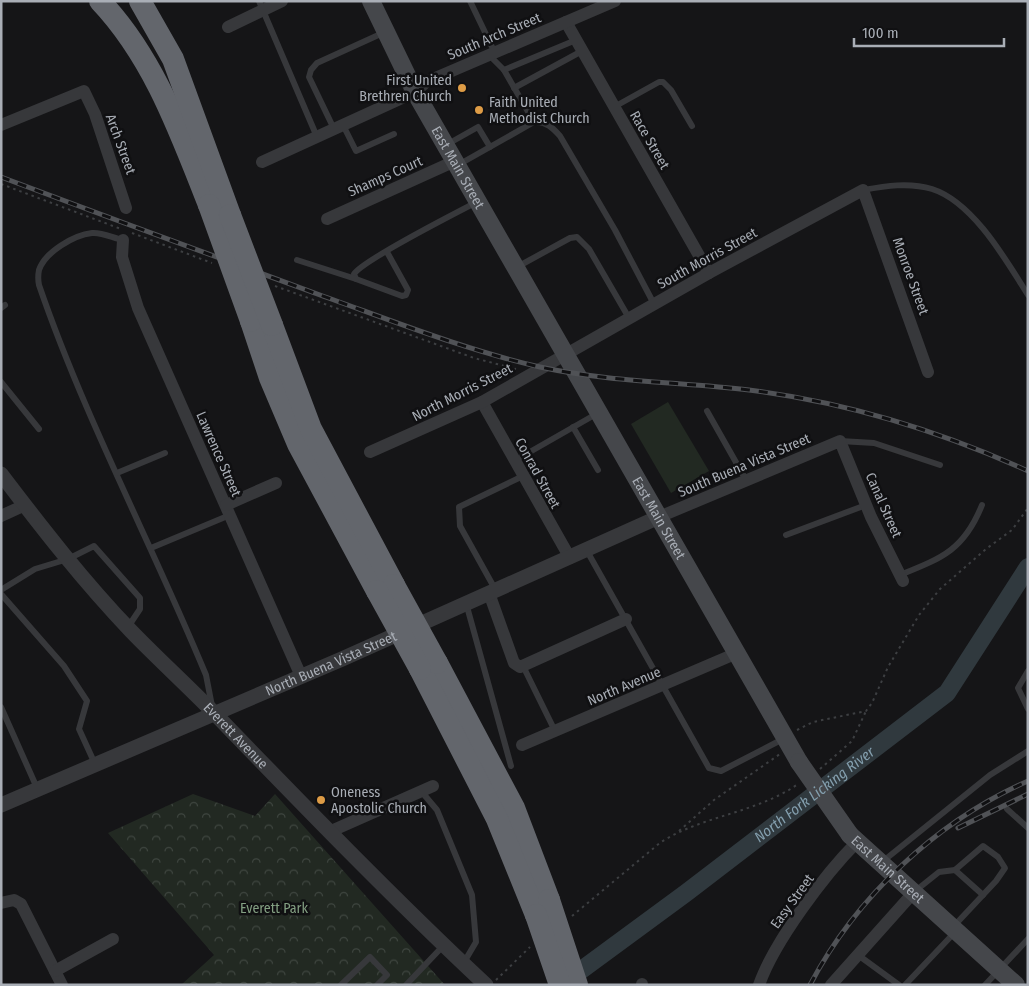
<svg xmlns="http://www.w3.org/2000/svg" width="1029" height="986" font-family="'Fira Sans Condensed',sans-serif">
	<style>
		.green { fill: #222922 }
		.park { fill: url(#park-crowns) }
		.lines { fill: none; stroke-linecap: round; stroke-linejoin: round }
		.river { stroke: #30393e; stroke-width: 18 }
		.path { stroke: #3d3f42; stroke-width: 2; stroke-dasharray: 2.5 4; stroke-linecap: butt }
		.service { stroke: #37383b; stroke-width: 6 }
		.minor { stroke: #37383b; stroke-width: 12 }
		.tertiary { stroke: #37383b; stroke-width: 15 }
		.secondary { stroke: #45474b; stroke-width: 18 }
		.motorway { stroke: #63666c; stroke-width: 22 }
		.rail-casing { stroke: #505256; stroke-width: 5 }
		.rail { stroke: #101012; stroke-width: 3; stroke-dasharray: 9; stroke-linecap: butt }
		.secondary-bridge { stroke: #45474b; stroke-width: 18 }
		.motorway-bridge { stroke: #63666c; stroke-width: 22 }
		.poi-dot { fill: #de9c46; stroke: #101012; stroke-width: 2 }
		.labels { text-anchor: middle; stroke-width: 5; stroke-linejoin: round; paint-order: stroke }
		.street-label { font-size: 14px; fill: #a9aeb6; stroke: #101012 }
		.poi-label { font-size: 14px; fill: #a9aeb6; stroke: #101012; text-anchor: start }
		.park-label { font-size: 14px; fill: #839f82; stroke: #101012 }
		.water-label { font-size: 15px; font-style: italic; fill: #839ead; stroke: #101012 }
	</style>
	<defs>
		<pattern id="park-crowns" width="20" height="18" patternUnits="userSpaceOnUse" patternTransform="scale(1.25)"><rect width="20" height="18" fill="#222922"/><path d="M2 6a3 3 0 1 1 6 0M12 15a3 3 0 1 1 6 0" fill="none" stroke="#3f4640"/></pattern>
	</defs>
	<rect width="100%" height="100%" fill="#151517"/>
	<!-- green -->
	<path class="green" d="M668,402l41,69 -38,22 -40,-69z"/>
	<!-- park -->
	<path class="park" d="M193,794l62,22 20,-22 170,191h-264l33,-30 -106,-122z"/>
	<g class="lines">
		<!-- river -->
		<path class="river" id="s1" d="M565,982l121,-89 261,-200 81,-126"/>
		<!-- path -->
		<g class="path">
			<path d="M1,184l120,45"/>
			<path d="M132,233l80,30"/>
			<path d="M275,286l199,72 42,11"/>
			<path d="M797,730l16,-8 53,-11 6,-8 16,-36 31,-52 21,-26 46,-40 26,-19 16,-22"/>
			<path d="M820,769l32,-28 14,-30"/>
			<path d="M679,831l35,-31 66,-46"/>
			<path d="M572,916l89,-74c43,-27 96,-29 137,-58"/>
			<path d="M496,980l34,-33"/>
		</g>
		<!-- service -->
		<g class="service">
			<path d="M259,1l58,136"/>
			<path d="M470,1l24,50"/>
			<path d="M488,54l16,16 30,52"/>
			<path d="M504,70l72,-30"/>
			<path d="M514,88l68,-37"/>
			<path d="M614,107l45,-25h4l8,8 21,36"/>
			<path d="M343,125l13,26 38,-17"/>
			<path d="M334,129l-25,-52 2,-7 6,-7 68,-31"/>
			<path d="M446,145l32,-18 12,20"/>
			<path d="M458,165l76,-43c12,-1 19,6 26,14l55,94 39,74"/>
			<path d="M863,190c22,-4 46,-8 69,-1 41,13 74,71 96,106"/>
			<path d="M123,240c-10,-2 -21,-8 -31,-7 -18,2 -47,19 -53,37 -1,5 -1,10 0,15 46,134 113,259 167,390l6,31"/>
			<path d="M387,252l21,38 -2,5 -4,1 -46,-17 -2,-5c9,-14 102,-61 123,-72"/>
			<path d="M297,260l59,19"/>
			<path d="M517,267l53,-29 7,-1 12,12 40,69"/>
			<path d="M1,308l4,-3"/>
			<path d="M1,382l38,47"/>
			<path d="M707,411l39,69"/>
			<path d="M573,427l25,43"/>
			<path d="M840,441l34,2 66,22"/>
			<path d="M514,461l84,-48"/>
			<path d="M117,473l48,-20"/>
			<path d="M786,535l80,-30"/>
			<path d="M151,548l79,-33"/>
			<path d="M587,551l122,217 12,3 62,-32"/>
			<path d="M900,575c42,-17 64,-25 82,-70"/>
			<path d="M495,589l-35,-63 -1,-19 64,-31"/>
			<path d="M1,590l34,-21 33,-10 26,-13 46,52v11l-12,18"/>
			<path d="M1,594l63,72 23,35 -8,28 16,35"/>
			<path d="M466,603l45,163"/>
			<path d="M523,666l32,65"/>
			<path d="M1028,671l-10,17 10,21"/>
			<path d="M1,707l36,81"/>
			<path d="M421,791l16,19 35,85 4,47 -13,22"/>
			<path d="M1007,809l21,19"/>
			<path d="M882,862l108,-87 38,-24"/>
			<path d="M955,870l28,25"/>
			<path d="M914,892l25,-20 16,-2 28,-24 15,11 7,11 -9,13 -43,46"/>
			<path d="M858,955l41,30"/>
			<path d="M341,985l29,-28 17,18 -10,10"/>
			<path d="M406,985l37,-39"/>
			<path d="M905,985l51,-54"/>
			<path d="M985,985l43,-46"/>
		</g>
		<!-- minor -->
		<g class="minor">
			<path d="M566,22l143,251"/>
			<path d="M228,27l54,-26"/>
			<path d="M1,125l83,-34 11,23 31,94"/>
			<path d="M262,162l153,-70 11,-10 189,-81"/>
			<path d="M327,219l128,-58"/>
			<path d="M123,240l-1,17 16,51 163,368"/>
			<path d="M482,402l88,156"/>
			<path d="M370,452l112,-50 227,-129 154,-83 65,182"/>
			<path d="M226,505l50,-22"/>
			<path d="M1,516l24,-11"/>
			<path d="M659,517l181,-76 31,76 32,64"/>
			<path d="M489,593l25,70 6,4 106,-48"/>
			<path d="M522,745l215,-92"/>
			<path d="M329,832l104,-46"/>
			<path d="M1,903l13,-3 7,4 41,81"/>
			<path d="M55,971l58,-32"/>
			<path d="M642,984v1"/>
			<path d="M759,985c15,-43 66,-111 98,-143"/>
			<path d="M831,985l83,-93"/>
		</g>
		<!-- tertiary -->
		<g class="tertiary">
			<path id="s2" d="M1,474c41,54 83,108 130,157 28,29 58,56 86,85 88,91 176,182 269,269"/>
			<path id="s3" d="M1,805l341,-146 317,-142"/>
		</g>
		<!-- secondary -->
		<g class="secondary">
			<path id="s4" d="M371,1l44,91 384,670"/>
			<path id="s5" d="M850,835l166,150"/>
		</g>
		<!-- motorway -->
		<g class="motorway">
			<path d="M100,1c54,57 80,131 109,204"/>
			<path d="M140,1l33,58 57,156"/>
			<path d="M251,321l19,57 28,66 79,147"/>
			<path d="M272,325l39,104 83,156"/>
			<path d="M437,663l77,145 35,92"/>
			<path d="M420,669l77,150 39,96"/>
		</g>
		<!-- rail casing -->
		<g class="rail-casing">
			<g id="rail">
				<path d="M1,177c106,40 213,79 319,118 73,26 145,55 220,72 69,15 140,15 209,23 96,12 191,41 279,81"/>
				<path d="M958,828l70,-34"/>
				<path d="M810,985c46,-88 127,-164 218,-204"/>
			</g>
		</g>
		<!-- rail -->
		<use href="#rail" class="rail"/>
		<!-- secondary-bridge -->
		<path class="secondary-bridge" d="M799,762l51,73"/>
		<!-- motorway-bridge -->
		<g class="motorway-bridge">
			<path d="M209,205l42,116"/>
			<path d="M230,215l42,110"/>
			<path d="M394,585l43,78"/>
			<path d="M377,591l43,78"/>
			<path d="M549,900l28,85"/>
			<path d="M536,915l24,70"/>
		</g>
	</g>
	<!-- markers -->
	<g class="poi-dot">
		<circle cx="462" cy="88" r="5"/>
		<circle cx="479" cy="110" r="5"/>
		<circle cx="321" cy="800" r="5"/>
	</g>
	<g class="labels">
		<!-- street labels -->
		<g class="street-label">
			<text transform="translate(494 36) rotate(-23)" y="5">South Arch Street</text>
			<text transform="translate(650 140) rotate(60)" y="5">Race Street</text>
			<text transform="translate(121 144) rotate(70)" y="5">Arch Street</text>
			<text dy="5" stroke="none"><textPath href="#s4" startOffset="188">East Main Street</textPath></text>
			<text transform="translate(385 176) rotate(-24)" y="5">Shamps Court</text>
			<text transform="translate(707 258) rotate(-29)" y="5">South Morris Street</text>
			<text transform="translate(911 276) rotate(70)" y="5">Monroe Street</text>
			<text transform="translate(462 392) rotate(-27)" y="5">North Morris Street</text>
			<text transform="translate(219 454) rotate(66)" y="5">Lawrence Street</text>
			<text transform="translate(744 465) rotate(-23)" y="5">South Buena Vista Street</text>
			<text transform="translate(538 473) rotate(61)" y="5">Conrad Street</text>
			<text transform="translate(884 505) rotate(66)" y="5">Canal Street</text>
			<text dy="5" stroke="none"><textPath href="#s4" startOffset="592">East Main Street</textPath></text>
			<text dy="5" stroke="none"><textPath href="#s3" startOffset="359">North Buena Vista Street</textPath></text>
			<text transform="translate(624 686) rotate(-23)" y="5">North Avenue</text>
			<text dy="5" stroke="none"><textPath href="#s2" startOffset="352">Everett Avenue</textPath></text>
			<text dy="5" stroke="none"><textPath href="#s5" startOffset="51">East Main Street</textPath></text>
			<text transform="translate(792 901) rotate(-54)" y="5">Easy Street</text>
		</g>
		<!-- poi labels -->
		<g class="poi-label">
			<text x="452" y="85" text-anchor="end">First United<tspan x="452" dy="16">Brethren Church</tspan></text>
			<text x="489" y="107">Faith United<tspan x="489" dy="16">Methodist Church</tspan></text>
			<text x="331" y="797">Oneness<tspan x="331" dy="16">Apostolic Church</tspan></text>
		</g>
		<!-- park labels -->
		<g class="park-label">
			<text x="274" y="913">Everett Park</text>
		</g>
		<!-- water labels -->
		<g class="water-label">
			<text dy="5" stroke="none"><textPath href="#s1" startOffset="312">North Fork Licking River</textPath></text>
		</g>
	</g>
	<!-- border -->
	<rect width="1029" height="986" fill="none" stroke="#a9aeb6" stroke-width="5"/>
	<!-- scale -->
	<path d="M854 38v8h150v-8" fill="none" stroke="#a9aeb6" stroke-width="2.5"/>
	<text x="862" y="38" font-size="15" fill="#a9aeb6" stroke="#101012" stroke-width="4" paint-order="stroke">100 m</text>
</svg>
